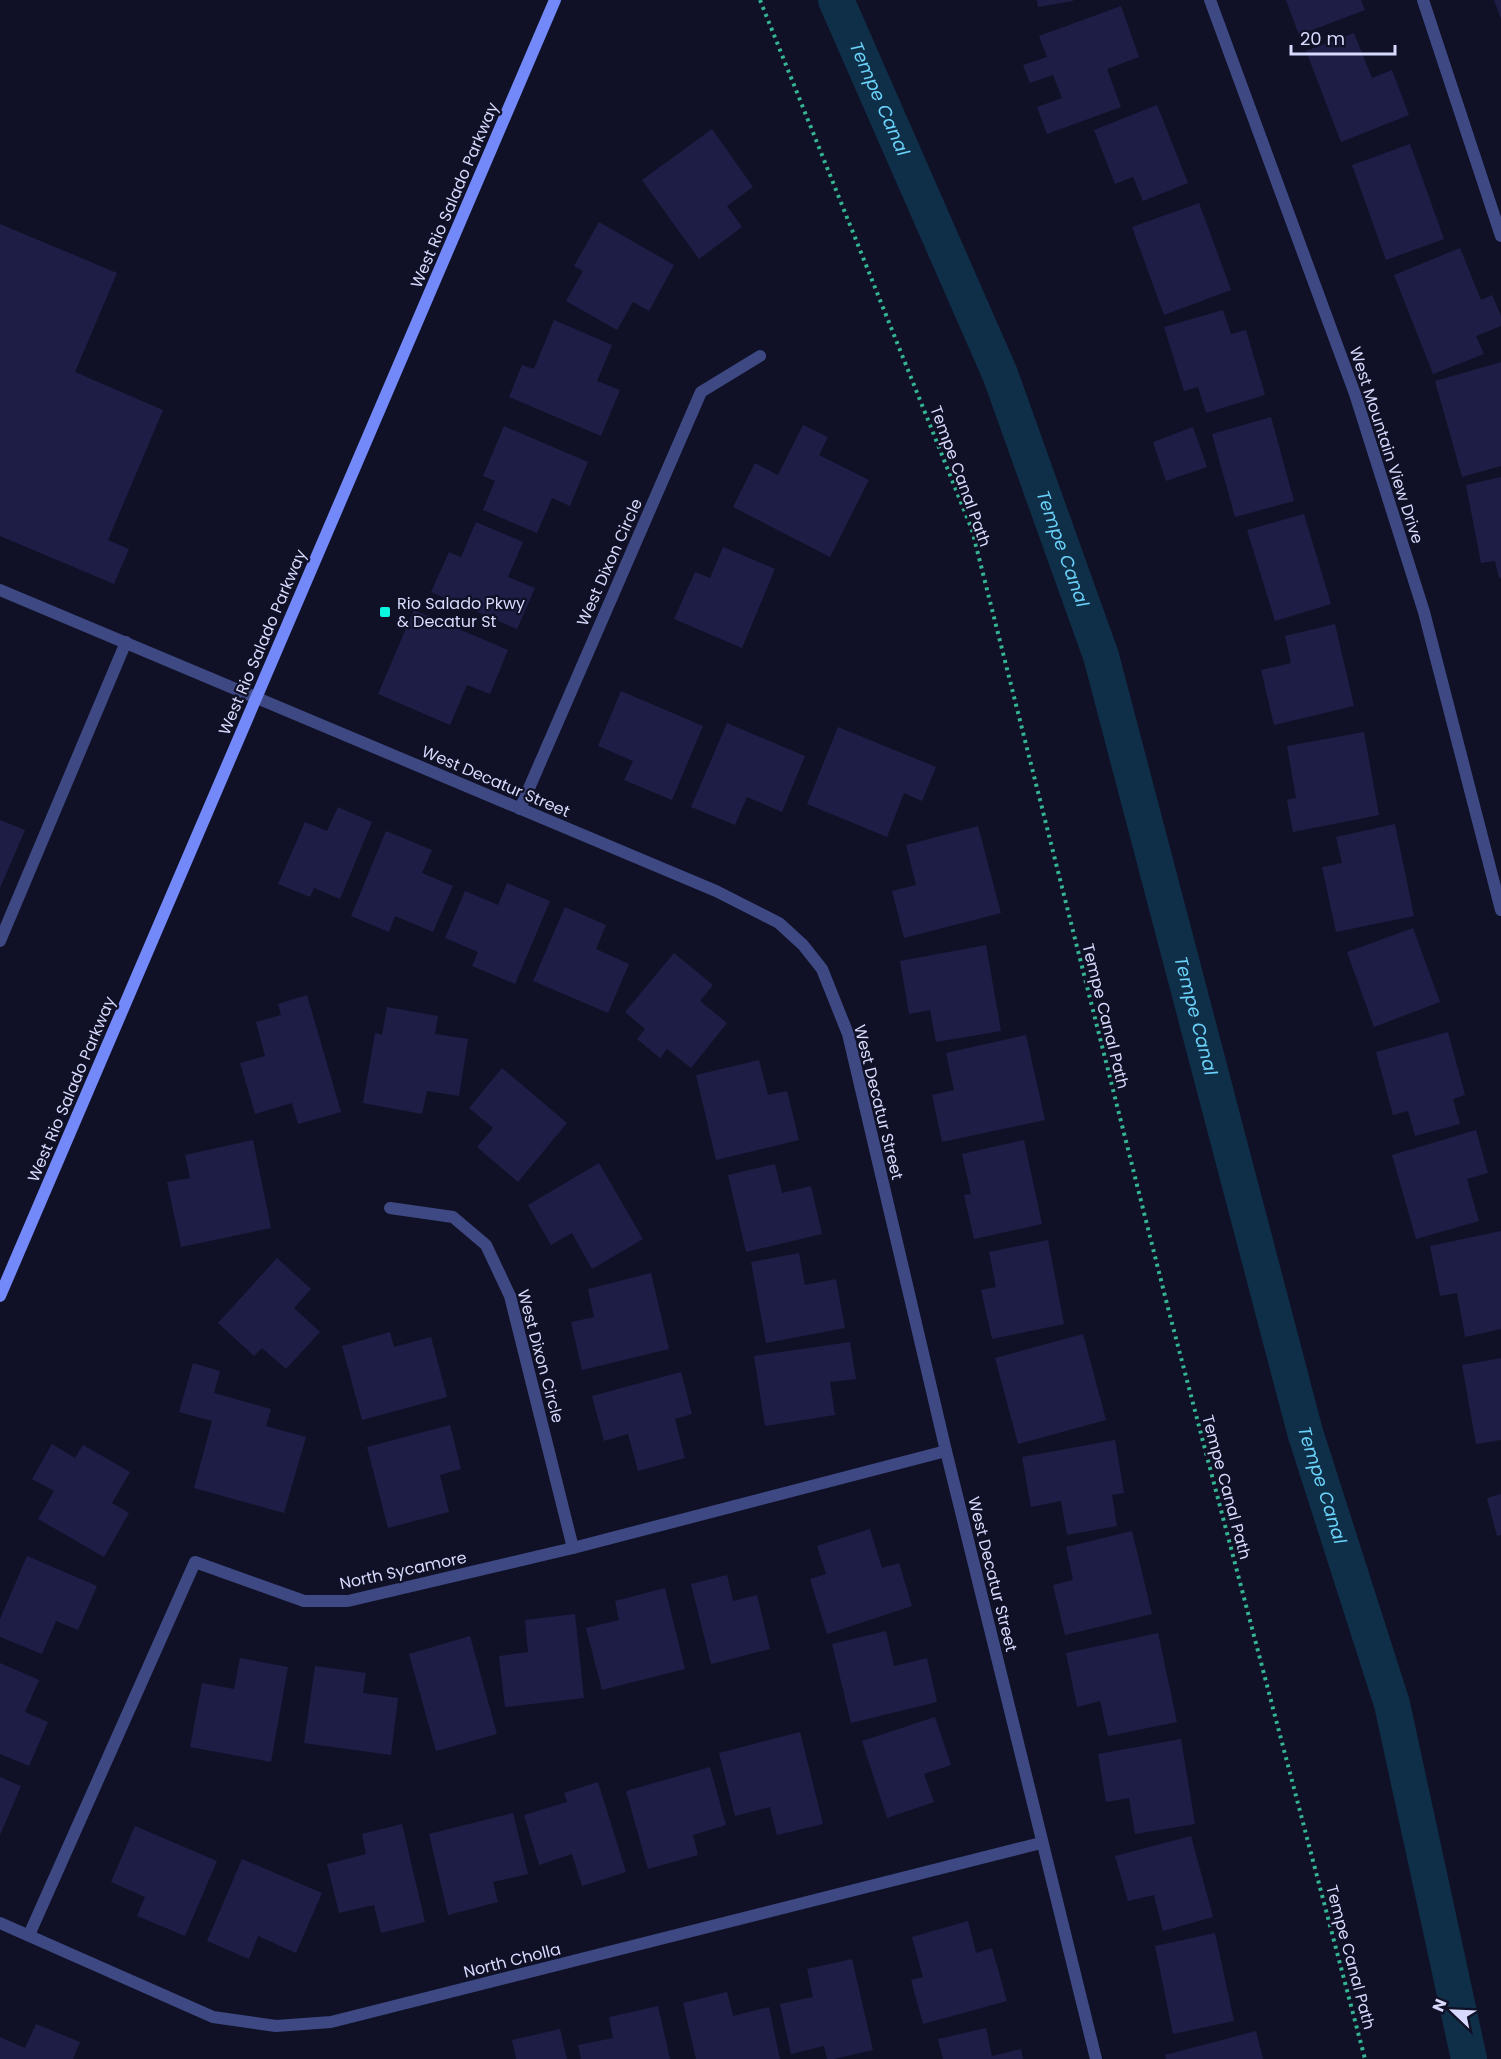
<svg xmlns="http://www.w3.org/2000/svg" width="1501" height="2059" font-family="Poppins,sans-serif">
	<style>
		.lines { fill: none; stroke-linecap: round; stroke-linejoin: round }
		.canal { stroke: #0f2e47; stroke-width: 36 }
		.building { fill: #1e1d46 }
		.path { stroke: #35b494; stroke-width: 4; stroke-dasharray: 3 4.5; stroke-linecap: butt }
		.service { stroke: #3e4883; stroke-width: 12 }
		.minor { stroke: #3e4883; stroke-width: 12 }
		.secondary { stroke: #7388f9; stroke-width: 12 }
		.poi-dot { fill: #0cf5e0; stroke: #101126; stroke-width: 2 }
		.labels { text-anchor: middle; stroke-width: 4.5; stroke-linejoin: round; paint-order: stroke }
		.street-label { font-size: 16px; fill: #d7dafd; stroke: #101126 }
		.poi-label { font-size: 16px; fill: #d7dafd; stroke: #101126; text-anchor: start }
		.water-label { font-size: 18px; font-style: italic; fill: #6ad1f9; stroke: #101126 }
	</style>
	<rect width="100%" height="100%" fill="#101126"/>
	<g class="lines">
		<!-- canal -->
		<path class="canal" id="s1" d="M836,0l164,374 101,282 204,776 87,272 77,355"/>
	</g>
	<!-- building -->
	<g class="building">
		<path d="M1037,0h36v1l-35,6z"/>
		<path d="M1286,0h75l4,10 -66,25z"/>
		<path d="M1494,0h7v19z"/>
		<path d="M1121,6l18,51 -32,12 14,38 -74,27 -10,-27 25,-9 -9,-23 -23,8 -7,-18 24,-8 -8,-21z"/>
		<path d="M1354,33l18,45 20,-8 17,45 -68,27 -35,-91z"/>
		<path d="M1157,105l31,78 -45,18 -10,-24 -18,7 -21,-54z"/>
		<path d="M712,129l41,58 -26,19 15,21 -43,32 -57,-79z"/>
		<path d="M1410,144l34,95 -58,21 -34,-95z"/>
		<path d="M1199,203l32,87 -67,25 -32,-88z"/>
		<path d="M599,222l75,43 -25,46 -16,-9 -16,28 -51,-29 17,-30 -9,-5z"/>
		<path d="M0,224l117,49 -42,99 88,38 -55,130 21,9 -15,35 -114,-48z"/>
		<path d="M1460,248l21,52 11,-5 9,21v10l-25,10 8,18 -51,20 -39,-99z"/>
		<path d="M1223,310l8,24 15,-4 19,65 -59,18 -8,-26 -14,4 -20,-64z"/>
		<path d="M554,320l58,25 -15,36 23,9 -19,46 -92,-39 13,-32 12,4z"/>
		<path d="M1501,362v104l-39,11 -27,-96z"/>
		<path d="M1271,417l23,84 -59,16 -23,-83z"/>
		<path d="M803,425l25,12 -9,18 50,25 -39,77 -97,-50 22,-44 23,12z"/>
		<path d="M504,426l84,36 -18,44 -18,-8 -15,35 -54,-23 12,-29 -12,-5z"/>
		<path d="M1193,427l14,40 -41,14 -13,-39z"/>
		<path d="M1501,477v101h-2l-4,-17 -14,2 -15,-78z"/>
		<path d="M1304,514l27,90 -56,17 -28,-91z"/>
		<path d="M476,522l47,20 -15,35 27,11 -18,41 -86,-37 18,-40 12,5z"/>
		<path d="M723,547l52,22 -33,79 -68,-29 21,-47 15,6z"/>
		<path d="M414,610l94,40 -18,44 -23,-9 -17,40 -72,-31z"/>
		<path d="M1335,624l19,82 -80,19 -13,-55 30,-7 -6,-27z"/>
		<path d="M621,691l82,35 -31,74 -48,-20 9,-19 -35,-15z"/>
		<path d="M727,723l78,33 -23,56 -35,-15 -12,28 -44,-18z"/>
		<path d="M838,727l98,40 -14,34 -18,-8 -17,44 -80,-33z"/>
		<path d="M1364,732l15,83 -86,17 -6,-32 9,-2 -9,-52z"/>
		<path d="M338,807l34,15 -32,77 -26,-11 -4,9 -32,-13 27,-62 22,9z"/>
		<path d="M0,820l25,10 -25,58z"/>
		<path d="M1395,824l19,92 -78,16 -14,-65 20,-4 -6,-26z"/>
		<path d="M978,826l23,87 -97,25 -12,-47 24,-6 -10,-40z"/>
		<path d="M386,831l46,19 -10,23 31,13 -20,46 -38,-16 -6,16 -38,-16z"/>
		<path d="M507,883l43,18 -35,83 -43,-18 6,-14 -33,-14 20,-47 33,14z"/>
		<path d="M565,907l41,18 -10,24 33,15 -21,49 -75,-32z"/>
		<path d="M1413,928l27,74 -66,25 -27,-75z"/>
		<path d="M986,945l15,86 -65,11 -6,-32 -21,4 -9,-53z"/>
		<path d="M674,953l39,32 -13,16 27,22 -36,45 -24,-19 -7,9 -23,-19 8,-10 -20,-17z"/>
		<path d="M307,995l34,117 -43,12 -6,-21 -37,11 -15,-51 25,-7 -9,-34 25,-7 -3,-11z"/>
		<path d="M387,1007l51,9 -3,18 33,5 -9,57 -32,-5 -5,23 -59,-11 12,-70 7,2z"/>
		<path d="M1448,1032l17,63 -12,4 7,25 -45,12 -7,-25 -15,4 -17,-63z"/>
		<path d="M1026,1035l19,85 -103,22 -10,-47 22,-5 -8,-37z"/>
		<path d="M759,1060l9,35 19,-4 12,49 -83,20 -20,-85z"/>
		<path d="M502,1068l65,55 -49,59 -41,-35 16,-19 -24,-20z"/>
		<path d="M1476,1130l12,43 -21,6 12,42 -63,18 -24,-84z"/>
		<path d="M253,1140l18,88 -90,19 -14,-65 23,-4 -5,-23z"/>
		<path d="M1024,1140l18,84 -68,15 -10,-44 7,-1 -9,-40z"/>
		<path d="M599,1163l44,76 -51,30 -20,-36 -21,12 -23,-40z"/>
		<path d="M775,1164l7,29 29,-7 11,48 -76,18 -18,-77z"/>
		<path d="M1501,1231v98l-36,8 -8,-44 -17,3 -10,-50z"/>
		<path d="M1048,1240l16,84 -72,15 -11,-49 15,-3 -7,-35z"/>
		<path d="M799,1253l6,32 31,-6 9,49 -79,15 -15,-81z"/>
		<path d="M277,1258l34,31 -17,19 26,24 -34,37 -24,-21 -8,8 -36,-33z"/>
		<path d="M651,1273l18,76 -87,21 -11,-48 23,-5 -6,-28z"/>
		<path d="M390,1332l4,15 37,-10 16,60 -85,23 -20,-74z"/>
		<path d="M1083,1334l23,86 -88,24 -23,-86z"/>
		<path d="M850,1342l6,37 -26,3 5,33 -70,11 -11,-70z"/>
		<path d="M1501,1358v82l-25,4 -14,-79z"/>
		<path d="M193,1363l27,8 -6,22 57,16 -5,17 40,11 -22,76 -90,-25 18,-67 -33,-9z"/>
		<path d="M681,1372l11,42 -17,5 10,39 -47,13 -10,-37 -24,7 -12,-45z"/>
		<path d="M450,1425l11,44 -21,6 9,37 -61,16 -21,-81z"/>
		<path d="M1115,1440l9,53 -12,2 5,31 -50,9 -6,-34 -30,6 -9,-50z"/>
		<path d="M52,1444l23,14 8,-13 47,27 -18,31 17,10 -25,44 -66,-38 16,-28 -22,-12z"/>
		<path d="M1501,1494v41l-4,1 -10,-38z"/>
		<path d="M870,1529l12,39 17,-5 13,43 -85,28 -17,-55 16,-5 -9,-28z"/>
		<path d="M1132,1531l20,83 -87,21 -12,-50 20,-5 -7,-33z"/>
		<path d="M27,1556l70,30 -19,44 -22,-9 -14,33 -42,-17v-18z"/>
		<path d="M727,1575l6,26 24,-6 13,54 -59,15 -20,-80z"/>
		<path d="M665,1588l20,81 -83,21 -16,-62 33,-8 -4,-19z"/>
		<path d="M575,1614l9,84 -79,9 -6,-51 29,-4 -3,-32z"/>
		<path d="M886,1631l8,35 33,-8 10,44 -86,21 -19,-79z"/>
		<path d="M1158,1633l19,89 -69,14 -8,-35 -23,6 -11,-54z"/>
		<path d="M470,1636l27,98 -61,17 -27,-97z"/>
		<path d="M240,1658l48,9 -17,95 -81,-15 12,-64 32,6z"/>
		<path d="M0,1663l39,17 -14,32 23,10 -19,44 -29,-12z"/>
		<path d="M315,1666l51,7 -3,20 35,5 -7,57 -87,-12z"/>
		<path d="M935,1717l16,48 -27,9 10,28 -47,16 -25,-77z"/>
		<path d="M800,1732l23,92 -46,11 -7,-28 -35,9 -16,-63z"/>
		<path d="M1181,1739l14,85 -60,10 -6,-36 -23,4 -8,-48z"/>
		<path d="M710,1767l16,58 -33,10 5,20 -50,14 -22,-78z"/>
		<path d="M0,1777l21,9 -21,49z"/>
		<path d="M598,1782l28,90 -44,14 -10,-32 -33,11 -15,-50 43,-13 -3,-9z"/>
		<path d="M513,1813l15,61 -35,8 5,20 -50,13 -19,-81z"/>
		<path d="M402,1824l23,98 -44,11 -7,-28 -35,8 -12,-49 39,-10 -4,-20z"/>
		<path d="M135,1826l82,35 -32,75 -48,-20 8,-19 -34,-15z"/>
		<path d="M1191,1836l22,81 -50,14 -9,-36 -26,6 -13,-45z"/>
		<path d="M242,1859l80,34 -26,60 -38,-17 -9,23 -42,-18z"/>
		<path d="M968,1921l8,32 16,-5 15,53 -84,23 -12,-44 12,-3 -11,-40z"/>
		<path d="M1215,1933l19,88 -61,13 -18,-88z"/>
		<path d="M852,1959l21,91 -39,9h-7l-3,-13 -33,8 -11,-50 33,-7 -6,-28z"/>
		<path d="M727,1992l6,24 36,-9 11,52h-84l-13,-56z"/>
		<path d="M658,2006l12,53h-89l-3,-14 35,-7 -4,-21z"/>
		<path d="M36,2024l44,18 -7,17h-73v-22l25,11z"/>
		<path d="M986,2028l6,28 29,-7 2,10h-80l-5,-20z"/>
		<path d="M560,2029l7,30h-51l-4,-19z"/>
		<path d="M1256,2031l7,28h-97l-1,-4z"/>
	</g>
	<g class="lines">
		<!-- path -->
		<path class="path" d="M760,0l212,530 196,778 197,751"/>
		<!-- service -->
		<g class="service">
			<path d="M1423,0l78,236"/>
			<path d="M0,941l126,-299"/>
		</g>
		<!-- minor -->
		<g class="minor">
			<path d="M1210,0l145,394 69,218 77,298"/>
			<path d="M0,590l716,301 63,32 24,22 19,24 26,65 98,417 150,608"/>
			<path d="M520,809l181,-417 59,-36"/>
			<path d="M390,1208l63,9 33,28 24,51 63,252"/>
			<path d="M0,1923l213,94 63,9 55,-4 710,-179"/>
			<path d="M29,1935l166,-373 109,39h44l225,-53 373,-97"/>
		</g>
		<!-- secondary -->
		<path class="secondary" d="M0,1296l555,-1296"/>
	</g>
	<!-- markers -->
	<rect class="poi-dot" x="379" y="606" width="12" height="12" rx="3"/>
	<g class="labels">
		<!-- street labels -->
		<g class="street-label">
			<text transform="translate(454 195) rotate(-67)" y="6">West Rio Salado Parkway</text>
			<text transform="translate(1387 445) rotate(72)" y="6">West Mountain View Drive</text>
			<text transform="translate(961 476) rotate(70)" y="6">Tempe Canal Path</text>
			<text transform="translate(609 562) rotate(-66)" y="6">West Dixon Circle</text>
			<text transform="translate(262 642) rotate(-67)" y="6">West Rio Salado Parkway</text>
			<text transform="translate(496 781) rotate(23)" y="6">West Decatur Street</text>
			<text transform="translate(1106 1016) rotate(76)" y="6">Tempe Canal Path</text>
			<text transform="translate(71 1089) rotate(-67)" y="6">West Rio Salado Parkway</text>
			<text transform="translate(879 1102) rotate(76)" y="6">West Decatur Street</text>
			<text transform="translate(541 1356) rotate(75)" y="6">West Dixon Circle</text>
			<text transform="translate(1227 1487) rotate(75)" y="6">Tempe Canal Path</text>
			<text transform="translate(403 1570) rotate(-12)" y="6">North Sycamore</text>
			<text transform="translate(993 1574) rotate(76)" y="6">West Decatur Street</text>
			<text transform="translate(1351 1957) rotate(75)" y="6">Tempe Canal Path</text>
			<text transform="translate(512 1960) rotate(-14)" y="6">North Cholla</text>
		</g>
		<!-- poi labels -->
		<g class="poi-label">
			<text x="397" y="609">Rio Salado Pkwy<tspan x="397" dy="18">&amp; Decatur St</tspan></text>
		</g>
		<!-- water labels -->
		<g class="water-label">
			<text dy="6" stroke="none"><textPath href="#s1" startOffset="108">Tempe Canal</textPath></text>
			<text dy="6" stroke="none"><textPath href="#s1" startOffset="594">Tempe Canal</textPath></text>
			<text dy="6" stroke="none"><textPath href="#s1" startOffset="1080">Tempe Canal</textPath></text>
			<text dy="6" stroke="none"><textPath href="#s1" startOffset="1566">Tempe Canal</textPath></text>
		</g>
	</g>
	<!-- north arrow -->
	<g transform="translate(1453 2011) rotate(293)" stroke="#101126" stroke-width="4.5" paint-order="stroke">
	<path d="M0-4.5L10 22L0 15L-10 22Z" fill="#d7dafd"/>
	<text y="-9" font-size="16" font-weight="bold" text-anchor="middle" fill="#d7dafd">N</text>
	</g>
	<!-- scale -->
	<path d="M1291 45v9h104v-9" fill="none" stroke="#d7dafd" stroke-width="3"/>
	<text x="1300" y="45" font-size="18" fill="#d7dafd" stroke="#101126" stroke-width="4.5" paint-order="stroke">20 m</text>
</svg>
